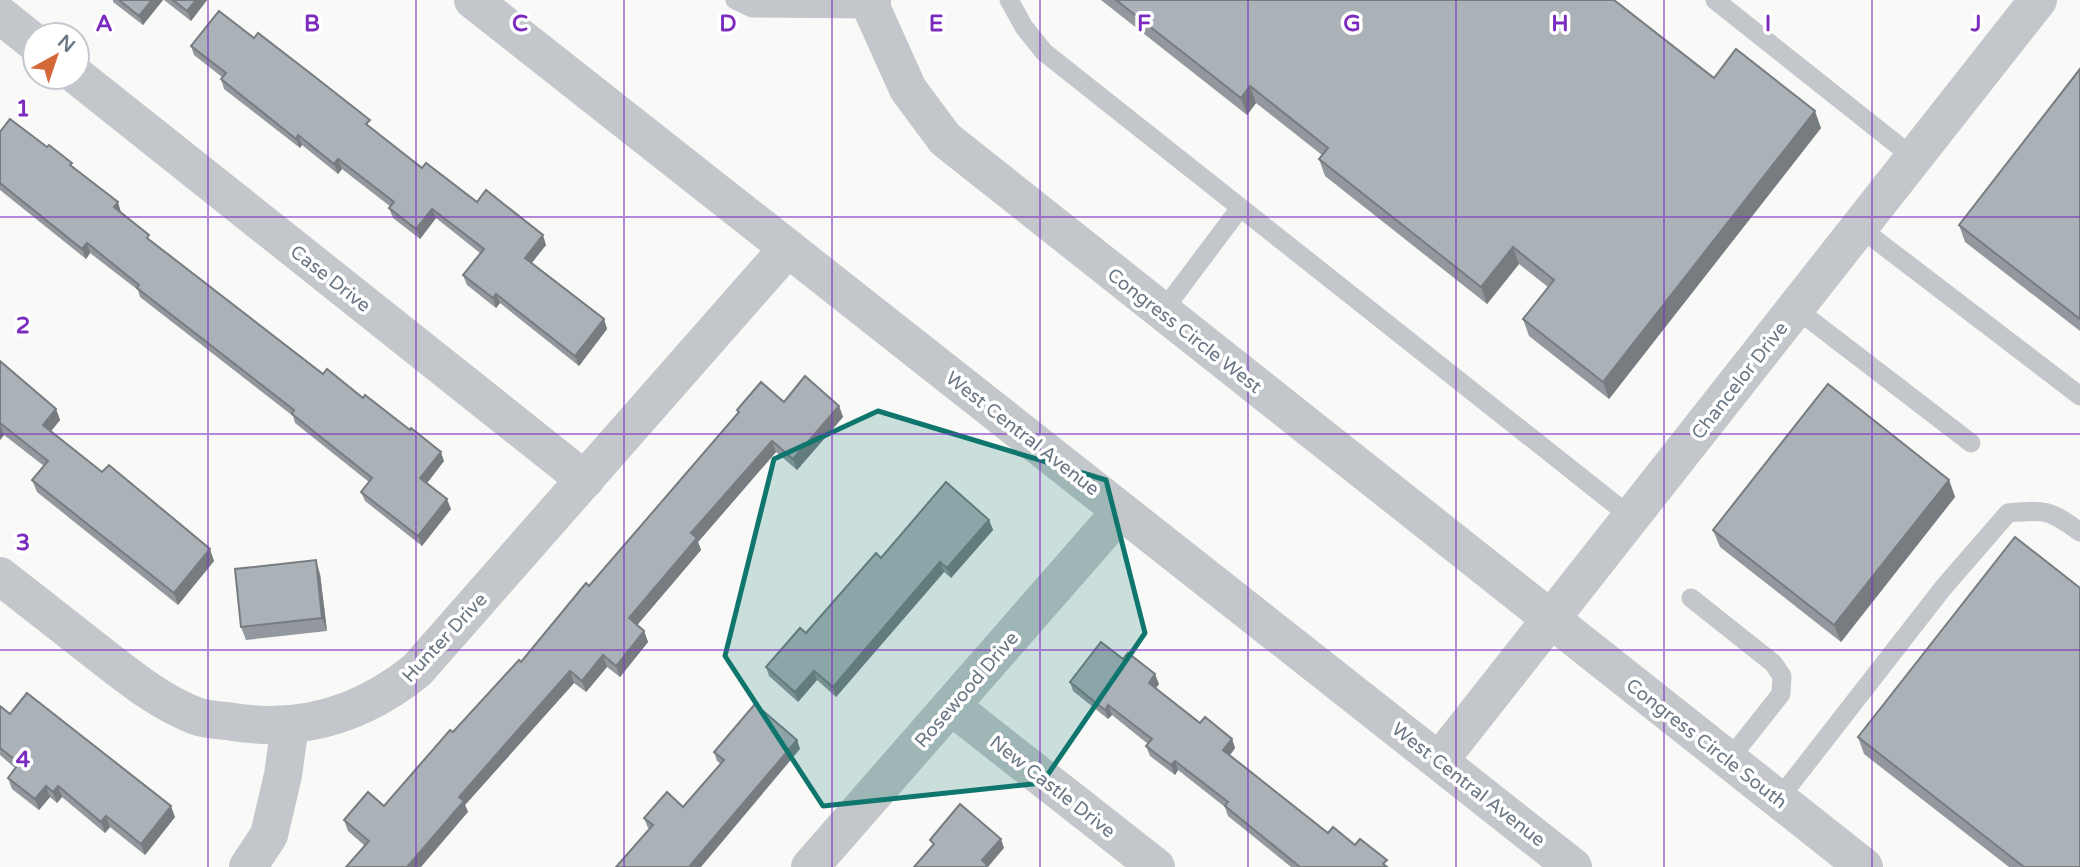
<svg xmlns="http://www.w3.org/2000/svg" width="2080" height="867" font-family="'Varela Round',sans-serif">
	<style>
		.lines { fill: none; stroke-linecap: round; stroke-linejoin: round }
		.service { stroke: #c3c6ca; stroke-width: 19 }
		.minor { stroke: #c3c6ca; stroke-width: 38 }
		.tertiary { stroke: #c3c6ca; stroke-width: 38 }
		.wall { fill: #92989d }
		.shaded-wall { fill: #777c80 }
		.building { fill: #aab1b7; stroke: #777c80; stroke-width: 2 }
		.marked { fill: #0f766e; fill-opacity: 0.2; stroke: #0f766e; stroke-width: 5; stroke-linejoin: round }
		.grid { fill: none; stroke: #7b2cbf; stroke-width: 2; stroke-opacity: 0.55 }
		.labels { text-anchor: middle; stroke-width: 7; stroke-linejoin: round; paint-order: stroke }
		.street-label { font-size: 19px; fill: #6a7785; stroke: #fff }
		.grid-label { font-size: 23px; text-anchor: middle; font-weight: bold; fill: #7b2cbf; stroke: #fff; stroke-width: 7; stroke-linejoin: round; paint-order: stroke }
	</style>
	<rect width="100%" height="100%" fill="#f9f9f7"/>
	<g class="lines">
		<!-- service -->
		<g class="service">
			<path d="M735,0l17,8 120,1"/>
			<path d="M1009,0l15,27 20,25 587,465"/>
			<path d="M1715,0l199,158"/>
			<path d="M1859,227l221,169"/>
			<path d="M1795,308l176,135"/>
			<path d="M1162,312l78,-104"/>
			<path d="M1691,598l82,65 9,13 -1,18 -53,67"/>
			<path d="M1778,800l165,-212 65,-75c37,-4 42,-3 72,19"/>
		</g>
		<!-- minor -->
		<g class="minor">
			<path d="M872,0v9l36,80 37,50 919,728"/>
			<path d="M0,15l35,28"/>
			<path d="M77,76l508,404"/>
			<path d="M0,576c32,25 65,51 97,76 31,24 62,50 99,64 11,4 25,4 37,6 70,11 130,-8 184,-52l371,-422"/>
			<path d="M951,706l205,161"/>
			<path d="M1439,761l599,-761"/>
			<path d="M248,867l21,-32 14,-60 7,-50"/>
			<path d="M810,867l311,-356"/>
		</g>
		<!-- tertiary -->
		<path class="tertiary" d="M473,0l1100,867"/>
	</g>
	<!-- wall -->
	<g class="wall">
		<path d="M113,0h50l-20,25 -30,-23z"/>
		<path d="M164,0h43l-16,21z"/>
		<path d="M1101,0h513l100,78 107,50 -212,271 -80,-63 -6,-17 25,-32 -29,-23 -32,40 -162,-128 -6,-17 3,-4 -66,-52 -9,12z"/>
		<path d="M191,46l182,83 49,39 124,77 -14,18 72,56 3,10 -28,37 -79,-63 -4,5 -29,-23 -4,-10 17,-22 -44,-35 -16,21 -27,-21 -4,-10 2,-1 -49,-38 -4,5 -36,-29 -2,3 -76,-59 -3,-10 1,-2 -28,-22z"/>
		<path d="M2080,69v262l-115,-89 -6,-17z"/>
		<path d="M0,132l74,36 77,73 172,133 121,87 -17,22 24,26 -29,37 -57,-45 -4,-9 8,-10 -74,-59 -2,-7 -153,-119 -2,-7 -48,-37 -4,6 -86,-69z"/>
		<path d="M0,361l56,48 4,11 -9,11 163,130 -36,44 -141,-113 -5,-12 12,-14 -40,-31 -4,5z"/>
		<path d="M784,402l55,4 4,11 -46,53 -21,-18 -78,90 3,8 -64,75 7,6 4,11 -28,35 -13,-10 -21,25 -12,-9 -109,122 3,7 -103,34 -17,-15 -4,-11 40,-14 69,-74 68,-70 68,-76 149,-173 -1,-3z"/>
		<path d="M1949,480l6,17 -114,145 -121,-95 -7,-17z"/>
		<path d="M989,520l4,10 -42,48 -7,-6 -108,125 -19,-17 -19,22 -29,-26 -3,-9 40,-34 75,-75z"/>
		<path d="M320,574l7,57 -81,9 -5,-13z"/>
		<path d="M1070,682l89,2 -3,4 44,35 32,16 3,9 -5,7 98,78 27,12 34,22h-98l-63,-51 -3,-9 -47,-37 -3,5 -25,-19 -4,-10 2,-2 -36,-29 -4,4 -35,-28z"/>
		<path d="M0,706l10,8 165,103 -30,38 -35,-28 -5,6 -43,-36 -5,6 -7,-6 -11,13 -27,-21 -4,-11 7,-10 -15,-13z"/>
		<path d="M1858,737l222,130h-71l-145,-113z"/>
		<path d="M797,740l3,9 -150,80 -2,-1 -4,-10 39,-11 38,-43 -4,-3 -3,-9z"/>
	</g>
	<!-- shaded-wall -->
	<g class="shaded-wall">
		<path d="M152,0h11l-20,25 -4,-9z"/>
		<path d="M196,0h11l-16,21 -4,-10z"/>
		<path d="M1250,86l6,17 -9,12 -6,-17z"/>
		<path d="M1815,111l6,17 -212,271 -6,-17z"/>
		<path d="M298,135l4,10 -2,3 -4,-9z"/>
		<path d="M338,159l4,10 -4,5 -4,-10z"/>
		<path d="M118,202l3,10 -4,5 -3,-10z"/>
		<path d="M432,209l4,9 -16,21 -4,-10z"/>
		<path d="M543,235l3,10 -18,22 -3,-9z"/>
		<path d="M87,243l3,10 -4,6 -4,-10z"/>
		<path d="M1513,247l6,17 -32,40 -6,-17z"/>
		<path d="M496,294l4,9 -4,5 -3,-10z"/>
		<path d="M604,319l3,10 -28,37 -4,-10z"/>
		<path d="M839,406l4,11 -46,53 -4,-11z"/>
		<path d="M56,409l4,11 -13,16 -4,-11z"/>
		<path d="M0,423l4,12 -4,5z"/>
		<path d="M772,441l4,11 -78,90 3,8 -68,80 -4,-12 62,-85z"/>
		<path d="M441,452l3,9 -20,26 -4,-9z"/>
		<path d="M1949,480l6,17 -114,145 -7,-17z"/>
		<path d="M447,499l4,10 -29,37 -4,-10z"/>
		<path d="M989,520l4,10 -42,48 -4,-10z"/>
		<path d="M210,549l4,12 -36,44 -4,-12z"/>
		<path d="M316,560l4,14 7,57 -5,-13z"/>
		<path d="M940,562l4,10 -108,125 -3,-10z"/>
		<path d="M644,631l4,11 -28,35 -4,-11z"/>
		<path d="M603,655l4,12 -21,25 -4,-11z"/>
		<path d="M570,671l4,12 -109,122 3,7 -47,55h-14l52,-70z"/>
		<path d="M814,671l3,9 -19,22 -3,-10z"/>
		<path d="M1155,674l4,10 -7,9 -3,-10z"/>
		<path d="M1108,705l4,10 -4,4 -3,-9z"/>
		<path d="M1232,739l3,9 -8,11 -4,-9z"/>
		<path d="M797,740l3,9 -99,118h-12z"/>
		<path d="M1175,761l3,9 -3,5 -4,-10z"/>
		<path d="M46,786l4,11 -11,13 -4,-11z"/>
		<path d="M58,786l4,11 -5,6 -4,-11z"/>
		<path d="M171,806l4,11 -30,38 -4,-11z"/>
		<path d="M106,816l4,11 -5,6 -4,-11z"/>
		<path d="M1001,839l3,9 -16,19h-3l-3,-7z"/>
	</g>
	<!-- building -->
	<g class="building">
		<path d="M119,0h33l-13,16z"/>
		<path d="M173,0h23l-9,11z"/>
		<path d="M1116,0h498l100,78 22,-29 79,62 -212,271 -80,-63 31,-39 -41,-33 -32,40 -162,-128 9,-11 -78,-62 -9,12z"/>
		<path d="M219,11l35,27 4,-5 52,40 60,47 -4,4 56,44 4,-5 51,39 9,-12 57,45 -18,23 79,61 -29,37 -79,-62 -3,4 -30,-23 21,-26 -52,-40 -16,20 -27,-21 5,-6 -56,-43 -4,5 -36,-29 -2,4 -75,-60 5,-6 -35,-27z"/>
		<path d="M2080,69v250l-121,-94z"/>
		<path d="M10,119l37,28 2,-2 23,18 -2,2 48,37 -4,5 35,28 -2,3 176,136 4,-5 36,29 2,-3 45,35 1,-2 30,24 -21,26 27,21 -29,37 -57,-44 11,-14 -80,-64 2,-4 -157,-122 2,-3 -52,-42 -5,6 -82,-66v-51z"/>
		<path d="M0,361l56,48 -13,16 59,47 7,-7 101,84 -36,44 -142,-113 16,-19 -48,-38z"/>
		<path d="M805,376l34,30 -46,53 -21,-18 -81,92 6,5 -68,80 15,13 -28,35 -13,-11 -21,26 -12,-10 -111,126 5,4 -57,66h-61l23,-26 -25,-21 24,-28 16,14 66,-76 3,2 66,-72 2,2 65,-79 3,3 150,-174 -2,-2 24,-28 23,20z"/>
		<path d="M1828,384l121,96 -115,145 -121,-95z"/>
		<path d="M946,482l43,38 -42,48 -7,-6 -107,125 -19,-16 -19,21 -29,-25 34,-39 6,5 70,-80 5,5z"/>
		<path d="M2015,537l65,51v279h-56l-166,-130z"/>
		<path d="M316,560l6,58 -81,9 -6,-58z"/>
		<path d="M1101,642l22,17 5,-6 27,21 -6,9 51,40 5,-6 27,22 -9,11 105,83 5,-6 22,18 5,-6 27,21 -4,4 4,3h-87l-75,-61 3,-4 -53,-41 -4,4 -25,-19 6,-7 -44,-34 -3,5 -35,-28z"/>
		<path d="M27,693l144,113 -30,38 -35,-28 -5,6 -43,-36 -5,6 -7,-6 -11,13 -27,-21 11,-15 -19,-15v-42l10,8z"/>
		<path d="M755,704l42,36 -103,121 -5,6h-73l37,-42 -9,-7 23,-26 16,15 41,-47 -10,-8z"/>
		<path d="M960,804l41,35 -19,21 5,5 -2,2h-71l20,-23 -4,-4z"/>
	</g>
	<!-- marked area -->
	<path class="marked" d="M878,411l228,69 39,153 -103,150 -219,23 -98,-150 49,-197z"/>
	<!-- grid -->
	<path class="grid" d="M208,0v867M416,0v867M624,0v867M832,0v867M1040,0v867M1248,0v867M1456,0v867M1664,0v867M1872,0v867M0,217h2080M0,434h2080M0,650h2080"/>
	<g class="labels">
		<!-- street labels -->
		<g class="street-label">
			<text transform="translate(331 278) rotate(38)" y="7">Case Drive</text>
			<text transform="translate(1185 330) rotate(38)" y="7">Congress Circle West</text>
			<text transform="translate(1739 380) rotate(-52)" y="7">Chancelor Drive</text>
			<text transform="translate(1023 433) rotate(38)" y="7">West Central Avenue</text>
			<text transform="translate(444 637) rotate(-47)" y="7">Hunter Drive</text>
			<text transform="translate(966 689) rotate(-49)" y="7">Rosewood Drive</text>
			<text transform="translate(1707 743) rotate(38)" y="7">Congress Circle South</text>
			<text transform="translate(1469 784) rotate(38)" y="7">West Central Avenue</text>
			<text transform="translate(1053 786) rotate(38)" y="7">New Castle Drive</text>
		</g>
	</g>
	<g class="grid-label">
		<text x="104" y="31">A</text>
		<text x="312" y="31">B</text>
		<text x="520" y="31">C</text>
		<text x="728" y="31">D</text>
		<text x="936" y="31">E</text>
		<text x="1144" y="31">F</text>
		<text x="1352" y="31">G</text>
		<text x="1560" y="31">H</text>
		<text x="1768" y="31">I</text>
		<text x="1976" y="31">J</text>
		<text x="23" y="116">1</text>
		<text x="23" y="333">2</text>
		<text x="23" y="550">3</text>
		<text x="23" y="767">4</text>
	</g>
	<!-- north arrow -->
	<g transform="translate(56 56) rotate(40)"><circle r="33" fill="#ffffff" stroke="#c3c9ce" stroke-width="2"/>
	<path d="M0-5L12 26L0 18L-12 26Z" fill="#d66939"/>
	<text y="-10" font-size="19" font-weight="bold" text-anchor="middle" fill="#6a7785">N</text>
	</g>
</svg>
